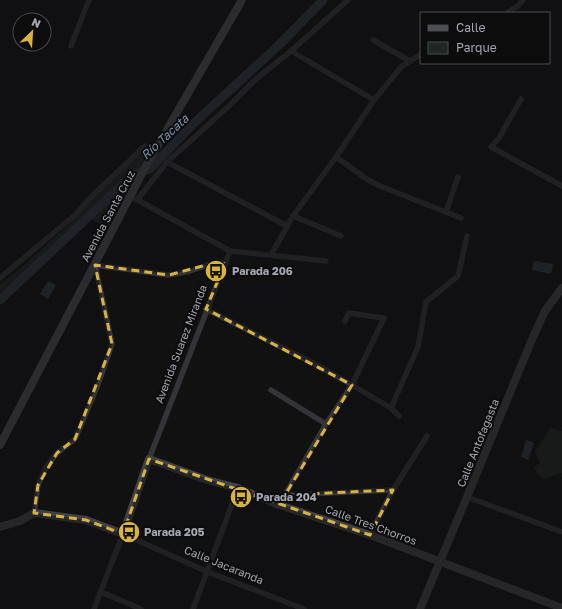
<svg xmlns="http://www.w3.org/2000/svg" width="562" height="609" font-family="'Golos Text',sans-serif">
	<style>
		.green { fill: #202621 }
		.water { fill: #30363d }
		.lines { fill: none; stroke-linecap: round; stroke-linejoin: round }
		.river { stroke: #30363d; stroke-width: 9 }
		.minor { stroke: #343438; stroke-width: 5.5 }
		.secondary { stroke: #404146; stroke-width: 8 }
		.primary { stroke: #4e4f55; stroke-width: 8 }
		.marked { fill: none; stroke: #d9b341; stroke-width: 3; stroke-dasharray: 8 5; stroke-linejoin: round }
		.labels { text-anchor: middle; stroke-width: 4; stroke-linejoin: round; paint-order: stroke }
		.street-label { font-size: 11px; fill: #a4a7b1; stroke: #0c0c0d }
		.poi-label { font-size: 11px; font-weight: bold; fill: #a4a7b1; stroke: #0c0c0d; text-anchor: start }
		.water-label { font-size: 12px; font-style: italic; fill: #7e91a8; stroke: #0c0c0d }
	</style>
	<rect width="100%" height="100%" fill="#111112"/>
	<!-- green -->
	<g class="green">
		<path d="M145,149l5,2 -11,19h-3l-136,123v-9l23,-18 53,-48 16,-19z"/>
		<path d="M136,176l-28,53 -17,-10z"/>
		<path d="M550,428l12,3v42l-19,6 -10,-11 7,-5 -5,-11z"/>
	</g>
	<!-- water -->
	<g class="water">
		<path d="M534,261l19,3 -2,10 -19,-4z"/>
		<path d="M48,281l8,4 -8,14 -8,-5z"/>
		<path d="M526,440l8,3 -6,17 -7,-3z"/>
	</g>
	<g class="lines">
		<!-- river -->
		<path class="river" d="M0,300l135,-127 15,-4 44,-46 84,-77 45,-46"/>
		<!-- minor -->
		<g class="minor">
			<path d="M507,13l12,-8 4,-5"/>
			<path d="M373,40l37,21"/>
			<path d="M71,46l18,-46"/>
			<path d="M291,51l83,49"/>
			<path d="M521,99l-22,39 -8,9 71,39"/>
			<path d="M336,157l32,23 12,6 81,32"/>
			<path d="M167,162l120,64"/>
			<path d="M134,198l96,53 96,10"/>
			<path d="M137,200l30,-38 63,-57 26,-26 35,-28 57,-51"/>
			<path d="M446,212l12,-35"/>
			<path d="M293,216l48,20"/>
			<path d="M271,255l22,-39 43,-59 38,-57 27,-33 20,-13"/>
			<path d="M0,278l75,-63 16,-18 54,-51"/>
			<path d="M206,309l115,58 70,41 8,8"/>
			<path d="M271,390l55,34"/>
			<path d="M391,408l27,-61 8,-45 32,-26 9,-40"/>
			<path d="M149,459l81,-208"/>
			<path d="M285,495l108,-5"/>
			<path d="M467,497l95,35"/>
			<path d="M279,505l47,-81 26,-39 32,-67 -35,-5 -4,8"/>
			<path d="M34,513l4,-28 8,-18 11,-14 18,-14 22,-52 15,-43 -17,-79 74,10 21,-4 27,-9 8,2"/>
			<path d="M370,535l23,-45 34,-54"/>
			<path d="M101,592l40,17"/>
			<path d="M94,609l29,-75 85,38 96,37"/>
			<path d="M193,609l45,-121"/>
		</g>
		<!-- secondary -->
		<g class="secondary">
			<path d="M0,527l20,-6 14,-8 52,7 37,14 26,-75 58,21 31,8 41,17 91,30 192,73"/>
			<path d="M420,609l47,-112 66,-160 12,-26 17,-23"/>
		</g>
		<!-- primary -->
		<path class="primary" d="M0,445l146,-279 96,-166"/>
	</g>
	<!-- marked area -->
	<path d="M0 0H562V609H0ZM217,262l8,2 -19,45 146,76 -67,110 108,-5 -23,45 -221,-76 -26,75 -37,-14 -52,-7 4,-28 19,-32 18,-14 37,-95 -17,-79 74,10z" fill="#111112" fill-opacity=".55" fill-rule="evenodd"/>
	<path class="marked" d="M217,262l8,2 -19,45 146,76 -67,110 108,-5 -23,45 -221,-76 -26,75 -37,-14 -52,-7 4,-28 19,-32 18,-14 37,-95 -17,-79 74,10z"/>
	<!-- icons -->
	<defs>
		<g id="bus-disc" transform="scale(1.15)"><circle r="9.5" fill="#d9b341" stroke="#0c0c0d"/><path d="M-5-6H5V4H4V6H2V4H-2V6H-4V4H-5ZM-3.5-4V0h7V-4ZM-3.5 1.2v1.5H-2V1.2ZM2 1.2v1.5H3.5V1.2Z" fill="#111"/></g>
	</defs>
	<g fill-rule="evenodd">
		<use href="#bus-disc" x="216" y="271"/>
		<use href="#bus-disc" x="241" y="497"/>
		<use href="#bus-disc" x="129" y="532"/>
	</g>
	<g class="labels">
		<!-- street labels -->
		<g class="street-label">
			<text transform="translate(108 216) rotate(-62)" y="4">Avenida Santa Cruz</text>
			<text transform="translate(181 344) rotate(-69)" y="4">Avenida Suarez Miranda</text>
			<text transform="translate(478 443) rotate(-68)" y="4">Calle Antofagasta</text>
			<text transform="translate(371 525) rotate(20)" y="4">Calle Tres Chorros</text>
			<text transform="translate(224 565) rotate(22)" y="4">Calle Jacaranda</text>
		</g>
		<!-- poi labels -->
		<g class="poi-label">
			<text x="232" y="275">Parada 206</text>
			<text x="256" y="501">Parada 204</text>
			<text x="144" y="536">Parada 205</text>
		</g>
		<!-- water labels -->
		<g class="water-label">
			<text transform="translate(165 137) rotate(-43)" y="4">Río Tacata</text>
		</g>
	</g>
	<!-- legend -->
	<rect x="420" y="12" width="130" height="52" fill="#0c0c0d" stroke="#494a4f"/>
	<rect x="428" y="25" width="20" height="6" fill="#4e4f55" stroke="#494a4f"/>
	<text x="456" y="32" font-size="12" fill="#a4a7b1">Calle</text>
	<rect x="428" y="42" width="20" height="12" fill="#202621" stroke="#494a4f"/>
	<text x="456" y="52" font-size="12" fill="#a4a7b1">Parque</text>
	<!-- north arrow -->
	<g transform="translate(32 32) rotate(25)"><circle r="19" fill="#0c0c0d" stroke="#494a4f"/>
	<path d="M0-3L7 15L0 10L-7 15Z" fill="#d9b341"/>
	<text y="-6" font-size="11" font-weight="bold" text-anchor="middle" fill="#a4a7b1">N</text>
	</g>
</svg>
